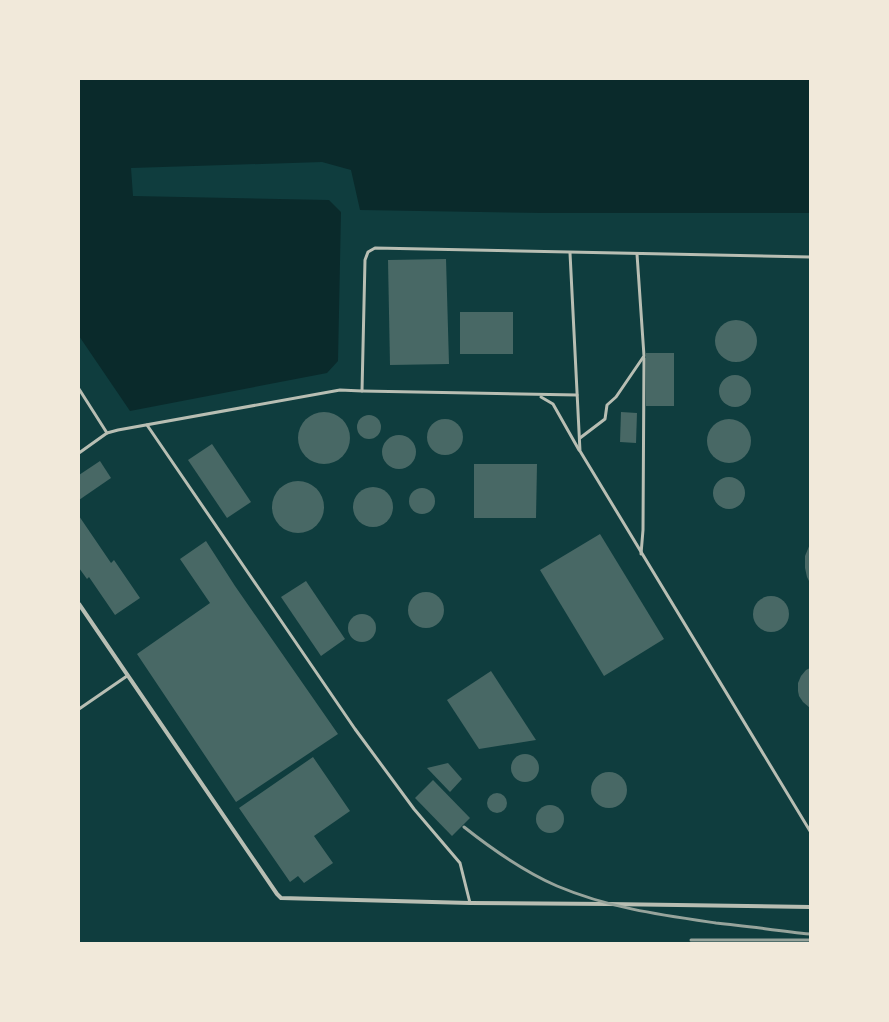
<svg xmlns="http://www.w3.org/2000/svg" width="889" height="1022" font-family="Figtree,sans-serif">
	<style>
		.water { fill: #0a2a2b }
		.building { fill: #486865 }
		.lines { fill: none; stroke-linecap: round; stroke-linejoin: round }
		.service { stroke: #b8beb3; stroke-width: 3 }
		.minor { stroke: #b8beb3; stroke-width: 4 }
		.rail { stroke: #97a49c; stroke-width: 3 }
	</style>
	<rect width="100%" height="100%" fill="#0f3d3e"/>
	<!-- water -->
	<path class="water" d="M79,79h731v134h-267l-183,-3 -9,-40 -29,-8 -191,6 2,28 196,4 12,12 -3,149 -11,12 -197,38 -51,-75z"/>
	<!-- building -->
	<g class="building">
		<path d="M446,259l3,105 -59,1 -2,-105z"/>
		<rect x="460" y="312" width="53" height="42"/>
		<circle cx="736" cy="341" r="21"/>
		<rect x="646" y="353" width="28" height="53"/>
		<circle cx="735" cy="391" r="16"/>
		<circle cx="324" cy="438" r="26"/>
		<path d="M621,412l16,1 -1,30 -16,-1z"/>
		<circle cx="369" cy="427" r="12"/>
		<circle cx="445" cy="437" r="18"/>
		<circle cx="729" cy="441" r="22"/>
		<circle cx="399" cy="452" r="17"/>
		<path d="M212,444l39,58 -24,16 -39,-58z"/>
		<path d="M100,461l11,17 -32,22v-25z"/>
		<path d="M474,464h63l-1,54h-62z"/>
		<circle cx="729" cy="493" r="16"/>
		<circle cx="298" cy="507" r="26"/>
		<circle cx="373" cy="507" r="20"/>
		<circle cx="422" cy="501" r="13"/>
		<path d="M79,516l32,47 3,-3 26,38 -25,17 -26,-38 -2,2 -8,-11z"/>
		<path d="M600,534l64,105 -60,37 -64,-106z"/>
		<path d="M206,541l29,45 103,148 -102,68 -99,-148 73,-51 -30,-44z"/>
		<path d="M810,544v39l-3,-6 -2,-9v-12z"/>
		<path d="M306,581l39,58 -24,17 -40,-59z"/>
		<circle cx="426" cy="610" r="18"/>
		<circle cx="771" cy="614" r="18"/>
		<circle cx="362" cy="628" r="14"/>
		<path d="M810,668v40l-7,-6 -4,-6 -1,-5v-8l3,-7 5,-6z"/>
		<path d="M491,671l45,69 -57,9 -32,-49z"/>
		<circle cx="525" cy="768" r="14"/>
		<path d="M313,757l37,54 -36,25 19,27 -29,20 -6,-7 -8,6 -51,-74z"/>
		<path d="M448,763l14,16 -12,13 -23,-24z"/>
		<circle cx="609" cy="790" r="18"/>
		<path d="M433,780l37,38 -18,18 -37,-38z"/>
		<circle cx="497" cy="803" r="10"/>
		<circle cx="550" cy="819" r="14"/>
	</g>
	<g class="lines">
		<!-- service -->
		<g class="service">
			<path d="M570,253l10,198 230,380"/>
			<path d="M79,389l28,44"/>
			<path d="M362,391l215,4"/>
			<path d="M541,397l12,7 26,46"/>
			<path d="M147,425l208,304 59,80 46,54 10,40"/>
			<path d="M580,438l25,-19 2,-14 9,-8 28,-41 -7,-102"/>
			<path d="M79,453l28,-20 11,-3 222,-40 22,1 3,-131 3,-8 7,-4 435,9"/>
			<path d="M641,554l2,-24 1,-172"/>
			<path d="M79,709l48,-33"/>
		</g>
		<!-- minor -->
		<path class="minor" d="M79,604l198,290 4,4 189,5 138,1 202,3"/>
		<!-- rail -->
		<g class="rail">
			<path d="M464,827c29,23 59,44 93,59 52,22 104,29 159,37 32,3 63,8 94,11"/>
			<path d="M691,940h119"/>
		</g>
	</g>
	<!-- border -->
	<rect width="889" height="1022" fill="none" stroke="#f1e9da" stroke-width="160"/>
</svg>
